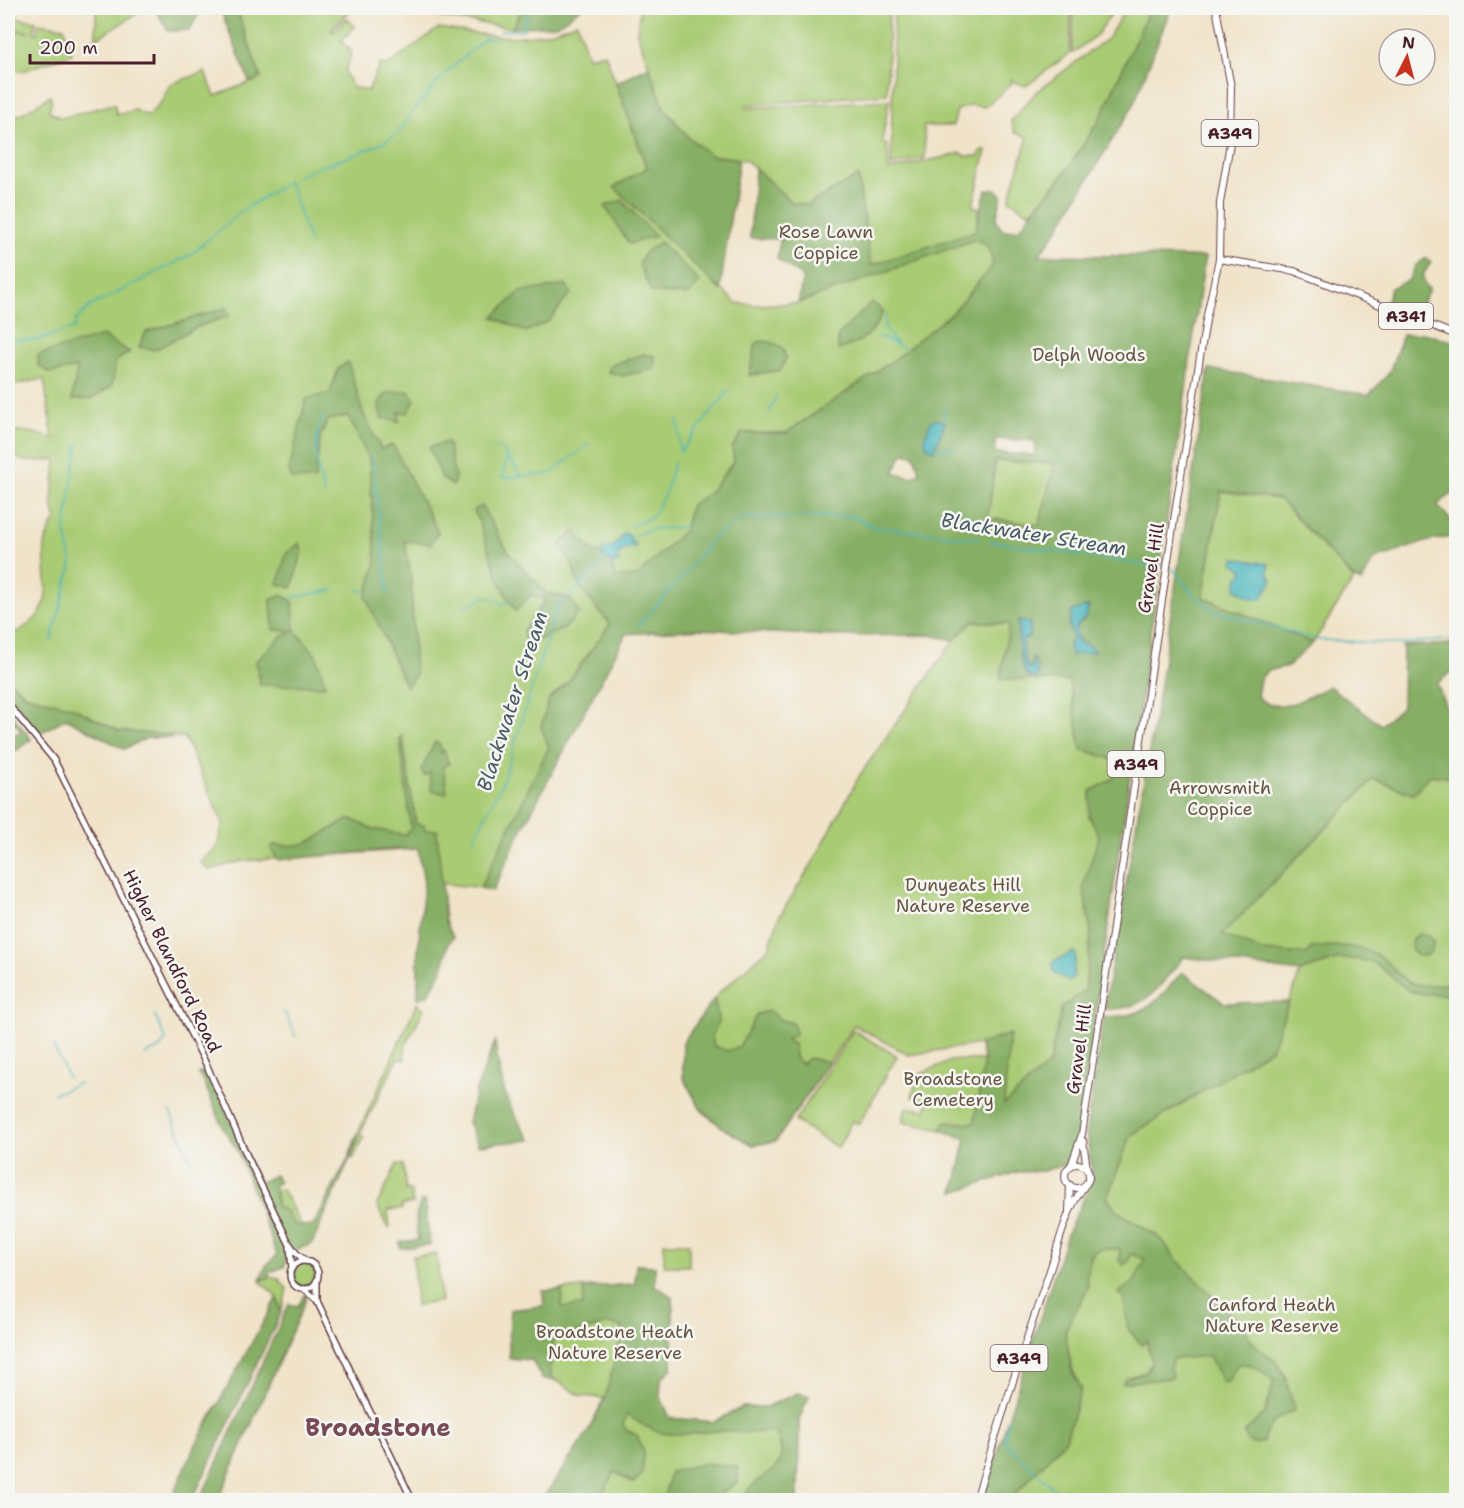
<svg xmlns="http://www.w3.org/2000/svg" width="1464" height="1508" font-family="'Shantell Sans',sans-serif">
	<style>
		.green { fill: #a9cb73; stroke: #7a754f; stroke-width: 1.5 }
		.forest { fill: #86af65; stroke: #686748; stroke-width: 1.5; fill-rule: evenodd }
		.water { fill: #42b2b9; stroke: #466872; stroke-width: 1.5 }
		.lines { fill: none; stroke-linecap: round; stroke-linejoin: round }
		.stream { stroke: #42b2b9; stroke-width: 1.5 }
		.secondary-casing { stroke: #633c43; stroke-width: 8 }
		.primary-casing { stroke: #633c43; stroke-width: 8 }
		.secondary { stroke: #fff; stroke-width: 5 }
		.primary { stroke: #fff; stroke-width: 6 }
		.labels { text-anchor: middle; stroke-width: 5; stroke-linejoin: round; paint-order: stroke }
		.shield { fill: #f6f6f2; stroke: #7e6067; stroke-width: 1.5 }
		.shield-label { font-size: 16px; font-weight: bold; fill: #4a1f2b }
		.park-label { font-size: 18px; fill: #665341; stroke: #f6f6f2 }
		.street-label { font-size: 18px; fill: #4a1f2b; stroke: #f6f6f2 }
		.water-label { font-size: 20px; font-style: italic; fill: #475a64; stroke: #f6f6f2 }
		.district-label { font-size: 24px; font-weight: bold; fill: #784a58; stroke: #f6f6f2 }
	</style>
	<rect width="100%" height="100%" fill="#f6f6f2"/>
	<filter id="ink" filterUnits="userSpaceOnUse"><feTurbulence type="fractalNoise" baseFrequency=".0167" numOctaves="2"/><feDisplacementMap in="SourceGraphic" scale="12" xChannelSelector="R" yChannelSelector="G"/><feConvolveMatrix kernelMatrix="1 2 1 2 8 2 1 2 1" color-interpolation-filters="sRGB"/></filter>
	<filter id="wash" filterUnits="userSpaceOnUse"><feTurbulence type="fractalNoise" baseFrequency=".008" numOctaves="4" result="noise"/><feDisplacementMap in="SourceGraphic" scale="24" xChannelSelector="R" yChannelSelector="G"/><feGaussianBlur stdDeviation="1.35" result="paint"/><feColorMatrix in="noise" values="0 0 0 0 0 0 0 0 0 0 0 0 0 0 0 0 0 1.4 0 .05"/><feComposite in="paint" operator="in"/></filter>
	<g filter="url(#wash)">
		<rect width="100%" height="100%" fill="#f0e3c9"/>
		<!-- green -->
		<g class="green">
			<path d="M75,8h71l-50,31v-30z"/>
			<path d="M236,8h111l2,4 -18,18 2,2 14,-14 8,9 -14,14 11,11 -7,20 7,15 16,4 12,-27 7,2 52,-38c51,8 89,17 138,-6l11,35 17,-4 42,116 -33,18 122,116 21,2 41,-2 178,-64 13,8 4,18 -39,46 -62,50 -106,72 -61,61 -165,228 -74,166 -62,-6 -6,-33 -175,12 -34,9 -9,-8 17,-15 6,-24 -39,-86 -37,1 -23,11 -89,-47 -27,-23v-43c71,-30 15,-74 48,-116 -8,-20 0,-40 0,-61 -19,2 -33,7 -48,-8v-16c14,-8 31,-1 45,4l-9,-60 -36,7v-273l12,2 30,-19 2,4 -3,11 12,7 53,-14 3,11 18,-5 13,6 13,-14 9,-18 35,-12 10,24 46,-18z"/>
			<path d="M440,8h83l-11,20 -73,-11z"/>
			<path d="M640,8h249l-2,86 -140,11v3l142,-8 -7,42 5,3 2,25 72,-17 5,3h13l2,-6h5l-13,56 6,2 -4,27 -105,30 -13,-88 -50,28 -15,-2 -46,-43 -36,-5 -22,-18 -24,-29 -27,-75z"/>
			<path d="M894,8h177l-1,45 -44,33 -13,-4 -1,-3 -1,5 -26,23 -14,-2 -14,5 -4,16h-29l1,32 -34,8z"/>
			<path d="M1073,8h42l-18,27 -25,18z"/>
			<path d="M1126,8h24l-50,111 -35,54 -35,40 -21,-13 19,-63 -13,-4 -4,-12 25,-29 72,-54z"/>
			<path d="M10,17l26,4 -2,12h3l2,-10 25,4 8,27 -49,17 -13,-2 -2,15v-54l22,2 -22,-4z"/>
			<path d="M995,461l60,2 -16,63 -51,-8z"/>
			<path d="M1221,491l58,8 75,80 -41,64 -110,-46z"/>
			<path d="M973,621l177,18 -73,501 -6,15 -8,10 -20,6 -26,1 -63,20 13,-54 -22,-16 -4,8 -38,-8 3,-15 20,3 2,-10 -16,-3 5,-22 36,-15h31l-5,-16 -70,11 -55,-30 -78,116 -23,4 -29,-16 -23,-19 -18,-33v-35l37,-50 49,-44 10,-31 33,-53 48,-89 94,-135z"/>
			<path d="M1430,775l26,3v722h-446l56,-61 15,-51c-7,-13 -19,-44 -15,-58 5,-19 26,-35 21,-55l21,-81 23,-59 140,-86 36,-95 -45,-3 -40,-16 152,-156 39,15z"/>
			<path d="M417,1003l7,6 -19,37v14l-7,-2 -38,76 4,3 -11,22 -4,-2 8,-22z"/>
			<path d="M853,1030l44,26 -38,68 -7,-3 -14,27 -43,-27z"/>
			<path d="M397,1164l6,1 3,26h5l2,13 -11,1v4l-14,1 2,17h-3l-10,-22z"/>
			<path d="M282,1189l19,36h-7l-8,-14 -10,-4v-16z"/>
			<rect x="664" y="1243" width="25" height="23"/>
			<path d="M437,1254l4,47 -25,5 -3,-50z"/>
			<circle cx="304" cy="1275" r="11"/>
			<path d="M636,1265l19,1v20l18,11 -1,71 -11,11 -1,17 10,22 44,4 29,-15h23l32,-14 11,3 -10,23 -1,81h-256l46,-68 16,-34 -23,-2 -25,-16 -14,-1 -10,-19 -23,-2 1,-48 34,-4 -1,-15 92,-7z"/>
			<path d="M270,1277l9,2 8,10 -6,24 -4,-16 -17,-16z"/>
		</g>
		<!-- forest -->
		<g class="forest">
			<path d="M155,8h47l-12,22 -22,1z"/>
			<path d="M213,8h23l25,70 -11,5 -30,-74z"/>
			<path d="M523,8h58l-24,17 -45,3z"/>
			<path d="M1150,8h21l-38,98 -79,129 -15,20 166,2 -128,883 -6,15 -8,10 -20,6 -26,1 -63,20 12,-53 -25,-9 4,-8 29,1 10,-63 -4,-16 30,-10 -6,70 45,-40 13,-57 23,-17 6,-58 -8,-45 16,-51 -10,-20 2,-25 23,-13 2,-13 -5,-6 -30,-10 -12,-68 -69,-2 9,-55 -36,-3 -19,19 -25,-5 -99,1 -130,-7 -74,5 -107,201 -26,56 -13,-3 69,-141 -8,-20 8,-28 19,-17 42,-58 -31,-37 -7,-22 -12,-21 15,-13 18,20 8,2 11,10 3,14 22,-1 47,-45 7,-26 18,-12 25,-32 -2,-13 10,-15h44l106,-72 62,-50 39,-46 -4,-18 -13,-8 -178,64 5,-26 -26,-18 3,-20 -30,-1 5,-70 37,35 15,2 51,-29 13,89 104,-34 11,-41 10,-1 6,6 -6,25 6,10h16l47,-57 35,-54zM995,439l40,2 1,14 -41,-2zM903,453l11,2 6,18 -9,4 -17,-5zM995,461l60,2 -16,62 -51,-7zM1072,611l14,6 -11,11 5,15h5l-14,12 -2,-13 5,-3 -5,-12zM1030,623l-1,14 -6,2c-1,9 0,23 7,30l2,-2 -3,10c-10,-11 -9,-31 -10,-45z"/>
			<path d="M649,66l15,42 24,29 22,18 29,4 -19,131 -106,-103 33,-19 -31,-85z"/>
			<path d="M622,200l33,36 -26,8 -24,-38z"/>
			<path d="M660,242l40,40 -12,13 -37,-3 -12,-28 6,-12z"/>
			<path d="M1426,258l5,4 -8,13 1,8 5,6 -12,25 -31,-12 5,-14 18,-8 7,-15z"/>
			<path d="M566,285l5,8 -22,28 -23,11 -33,-15 27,-25z"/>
			<path d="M872,302l11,9c-8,22 -22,32 -45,39v-15z"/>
			<path d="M226,308l4,7 -37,14 -38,21 -16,-3 7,-15z"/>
			<path d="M1423,333l33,9v149l-19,14 19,21v10l-28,5 -55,19 -11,22 -8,-3 -75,-80 -58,-8 -18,106 110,46 -25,23 -21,5 -7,8 -3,17c19,22 53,1 72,-10l52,39 21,-18 1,-61 53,-2v23l-19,17 19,49v45l-26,-3 -17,19 -39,-15 -152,156 40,16 45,3 4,-6c25,-3 51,-5 72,11 10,8 16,19 28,24 16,6 30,-2 45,2v10l-32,-1 -15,-3 -33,-27 -20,-5h-17l-39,13 -116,-15c-28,31 -34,53 -80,52l51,-292 54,-348 160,26 20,-22 14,-38z"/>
			<path d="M102,336l28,16 -14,9 -4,25 -21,13 -19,1 5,-32 -27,5 -12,-8v-10z"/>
			<path d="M763,341c14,2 20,4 23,17l-6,13c-12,-1 -20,4 -31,4l7,-32z"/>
			<path d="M643,354l12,2v13l-33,7 -14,-4 3,-7z"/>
			<path d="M348,362l15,51 18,36 12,-4 45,87 -7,12 -26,-3 6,37 4,98 -9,11 -40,-90 10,-33 -7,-105 -21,-43 -20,4 -8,18 -5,42 -23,-1 -3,-8 17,-72 24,-6 8,-24z"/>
			<path d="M408,391l7,9 -7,13 -9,-1v10l-18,-4 -2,-15 8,-10z"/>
			<path d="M448,442l7,36 -2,8 -11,-8 -13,-31z"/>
			<path d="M482,506l27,47 37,40 -3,6 -12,-4 -15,16c-23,-34 -26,-65 -42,-101z"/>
			<path d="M300,543l2,9 -10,36 -14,-4 8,-30z"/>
			<path d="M550,593l20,6 9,13 -14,16 -32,15 -8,-4 -2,-7z"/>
			<path d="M282,595l11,7 2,29c20,19 24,27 30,55l-65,-1 -4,-24 25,-24 13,-6 -21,-1 -2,-30z"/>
			<path d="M8,679l16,15 48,13 47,24 52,4v3h-24l-23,11 -58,-31 -29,17 -29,-42z"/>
			<path d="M10,712l21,27 -23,18v-17l13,-10 -5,-6 -8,5z"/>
			<path d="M402,734l14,90 8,1 1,5h12l8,91 8,16 -5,7 -5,25 -16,27 -9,2v-47l6,-69 -6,-33h-22l-118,11 -7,-11 2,-4c8,0 16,1 24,0 21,-3 35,-21 55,-26l17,9 36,7 6,-6 -11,-89z"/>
			<path d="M435,742l5,2 1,9 3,-3 5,14 -6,2 4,25 -2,3 -14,-4 -1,-17 -6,3 -3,-6z"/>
			<circle cx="1422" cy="945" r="11"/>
			<path d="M1182,972l42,31 65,-1 -18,47 -140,86 -24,63 10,13 45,28 12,18 65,66 14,20 23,19 9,14 10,34c-19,8 -25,12 -32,32l-9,2 -7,-3 -3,-8 21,-20 9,-32c-12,-9 -22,-21 -37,-16l-9,17 -5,1 -14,-27 -36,3 -3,10 2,9 -49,5 3,-5 20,-6 6,-10 -6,-22 -4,5 -14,-16 -4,-30 -6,-6 16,-11 11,-23 -14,-5 -3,8 -5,3 -4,-5 1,-11h-19l-9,4 -5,22 1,12 -23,44 7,40 9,17 -15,51 -56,61h-28l85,-266 26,-57 -7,-45 18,-115c44,0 51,-14 78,-45z"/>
			<path d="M714,999l5,21 -7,16 2,10 14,5 12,-5 17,-32 12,-3 12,9 12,3 3,10 -10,7 8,4 1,13 6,7 8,-6 20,4 -53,79 -23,4 -29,-16 -24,-21 -17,-31v-35z"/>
			<path d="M495,1042c6,44 10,61 36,98l-53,5 -10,-23 8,-32z"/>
			<path d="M203,1071l6,4 50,108 16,-8 4,8 -4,2 1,21 10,5 8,14 19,1 36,-69 8,-22 2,3 -47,106 -22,8 -6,15 -14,5v5l-10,3 6,-14 11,-11 -40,-106 -13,-19 -21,-50 -5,-6z"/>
			<path d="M421,1201h4l5,44 -30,3v-6l18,-2 -2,-24z"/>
			<path d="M636,1265l19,1v20l18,11 -1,71 -11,11 -1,17 10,22 44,4 29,-15h23l32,-14 11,3 -10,23 -1,81h-51v-9c20,-22 45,-20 29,-59 -10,-2 -14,1 -23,1 -11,0 -21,-3 -32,-2 -43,2 -55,12 -94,-16l-4,9 3,6 11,5 7,17 -2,23 -9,8 -18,-11 -16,28h-57l46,-68 17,-34 18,-71 -15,-3 -54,16 -4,15 1,21 5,4 -14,-1 -10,-19 -23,-2 1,-48 34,-4 -1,-15 19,-1v17l20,-1 2,-18 51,-4z"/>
			<path d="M305,1295l2,2 -85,194 -5,9h-17l89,-196 9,2z"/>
			<path d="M277,1297l4,16 -89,187h-21l22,-50z"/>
			<path d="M705,1463l33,4v15l-20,13 2,5h-56l6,-28z"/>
		</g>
		<!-- water -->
		<g class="water">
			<path d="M936,419l9,3 -11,28 -7,-3 -3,-8 7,-18z"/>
			<path d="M624,533l7,4 -1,5 5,1v5h-9l-9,9 2,6h-7l-10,-7v-6l13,-5z"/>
			<path d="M1235,558l34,6 -1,9 5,7 -12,19 -11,-1 -14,-9 2,-12 4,-2 1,-5 -10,-7z"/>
			<path d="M1089,606l-3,11 -11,11 4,14 12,5 3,5 -23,3 -2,-13 5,-3 -5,-13 3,-15z"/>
			<path d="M1018,620l12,3 -1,14 -6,2c-1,9 0,23 7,30l2,-2 1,-11 5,17 -2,5 -7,-1c-12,-13 -10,-41 -11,-57z"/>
			<path d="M1074,952l2,2 -3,23 -4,5 -15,-10 -2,-10z"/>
		</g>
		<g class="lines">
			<!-- stream -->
			<g class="stream">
				<path d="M500,31l23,-1 6,-22"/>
				<path d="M495,39l2,1"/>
				<path d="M299,176c26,-15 104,-29 109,-59l35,-41 42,-38 6,1"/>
				<path d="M289,182l21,62"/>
				<path d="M886,313l-2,14 12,17"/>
				<path d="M878,336l26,12"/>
				<path d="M8,340h29l38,-12 1,-8 13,-13 101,-52 54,-46 46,-28"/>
				<path d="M769,413l7,-17"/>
				<path d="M323,416c-12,24 -6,55 2,79"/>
				<path d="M678,420l2,32"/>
				<path d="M944,421v-12"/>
				<path d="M491,447h9l22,30"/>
				<path d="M935,448h19"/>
				<path d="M680,452l49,-62"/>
				<path d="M508,455l-6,23 47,-4 40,-30"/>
				<path d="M372,456l16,138"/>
				<path d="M631,526l21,-9 14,-26 8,-28"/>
				<path d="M630,538l21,-9 36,-2"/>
				<path d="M990,541l173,27"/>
				<path d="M1168,568l6,2 21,27 22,15 103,28 79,4 55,-5"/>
				<path d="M590,577l16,-18"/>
				<path d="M358,590l7,1"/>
				<path d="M290,598l45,-8"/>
				<path d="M463,605l11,-1c9,-11 17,-8 27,0l12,-3"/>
				<path d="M638,626l49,-55 24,-31 29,-22 112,-2 22,11 106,12"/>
				<path d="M51,641l21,-77 -7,-35 13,-85"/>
				<path d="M473,840l30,-59 55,-177 29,-24"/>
				<path d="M284,1011l12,26"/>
				<path d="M53,1045l15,33"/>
				<path d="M145,1055l15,-7 6,-9 -11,-23"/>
				<path d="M53,1094l27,-11"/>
				<path d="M170,1111l20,48"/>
				<path d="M1009,1418l-5,23 61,59"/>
			</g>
		</g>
	</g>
	<g filter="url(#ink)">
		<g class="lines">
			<!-- secondary casing -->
			<g class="secondary-casing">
				<g id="secondary">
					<path d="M8,704l46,56 153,306 40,90 42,87 7,10 10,8"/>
					<path d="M290,1247l2,21"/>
					<circle cx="304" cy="1275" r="14"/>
					<path d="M304,1289l13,12 95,199"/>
					<path d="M317,1301v-21"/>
				</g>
			</g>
			<!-- primary casing -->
			<g class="primary-casing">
				<g id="primary">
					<path d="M1219,259l75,12 162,64"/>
					<path d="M1083,1141l4,28"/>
					<circle cx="1077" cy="1176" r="12"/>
					<path d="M1071,1166l11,-32 95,-634 29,-180 13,-61 1,-56 10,-60 1,-56 -15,-79"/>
					<path d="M1069,1211l1,-26"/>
					<path d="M976,1500c23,-76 47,-152 73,-227 10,-29 17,-65 37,-89"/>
				</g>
			</g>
			<!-- secondary -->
			<use href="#secondary" class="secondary"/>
			<!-- primary -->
			<use href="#primary" class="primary"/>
		</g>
	</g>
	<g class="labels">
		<!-- shield labels -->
		<g class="shield">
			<rect x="1201.5" y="120" width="57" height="26" rx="4.5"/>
			<rect x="1379" y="303" width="54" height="26" rx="4.5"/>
			<rect x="1107.5" y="751" width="57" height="26" rx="4.5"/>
			<rect x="990.5" y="1345" width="57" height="26" rx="4.5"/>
		</g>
		<g class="shield-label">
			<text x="1230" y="139">A349</text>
			<text x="1406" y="322">A341</text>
			<text x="1136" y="770">A349</text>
			<text x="1019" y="1364">A349</text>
		</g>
		<!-- park labels -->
		<g class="park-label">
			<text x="826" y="238">Rose Lawn<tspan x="826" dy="21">Coppice</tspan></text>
			<text x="1089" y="361">Delph Woods</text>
			<text x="1220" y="794">Arrowsmith<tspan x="1220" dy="21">Coppice</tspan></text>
			<text x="963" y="891">Dunyeats Hill<tspan x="963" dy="21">Nature Reserve</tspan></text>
			<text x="953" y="1085">Broadstone<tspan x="953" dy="21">Cemetery</tspan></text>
			<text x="1272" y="1311">Canford Heath<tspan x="1272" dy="21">Nature Reserve</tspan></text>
			<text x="615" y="1338">Broadstone Heath<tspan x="615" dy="21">Nature Reserve</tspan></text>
		</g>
		<!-- street labels -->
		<g class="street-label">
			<text transform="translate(1151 568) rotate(-81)" y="6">Gravel Hill</text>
			<text transform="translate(172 961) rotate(64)" y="6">Higher Blandford Road</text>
			<text transform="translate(1079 1049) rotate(-82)" y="6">Gravel Hill</text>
		</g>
		<!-- water labels -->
		<g class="water-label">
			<text transform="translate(1034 534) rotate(9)" y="7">Blackwater Stream</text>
			<text transform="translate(512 701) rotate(-72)" y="7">Blackwater Stream</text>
		</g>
		<!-- district labels -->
		<g class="district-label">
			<text x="378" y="1436">Broadstone</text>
		</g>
	</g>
	<!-- margin -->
	<rect width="1464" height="1508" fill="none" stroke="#f6f6f2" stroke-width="30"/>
	<!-- north arrow -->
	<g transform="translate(1407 57) rotate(6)"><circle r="28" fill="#f6f6f2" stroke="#b1a0a2" stroke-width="1.5"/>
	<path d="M0-4.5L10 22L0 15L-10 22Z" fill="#c8321e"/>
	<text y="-9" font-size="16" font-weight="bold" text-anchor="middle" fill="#4a1f2b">N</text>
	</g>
	<!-- scale -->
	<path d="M30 54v9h124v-9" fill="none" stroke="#4a1f2b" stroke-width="3"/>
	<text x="39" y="54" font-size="18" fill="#4a1f2b" stroke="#f6f6f2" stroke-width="4.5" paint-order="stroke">200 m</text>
</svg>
